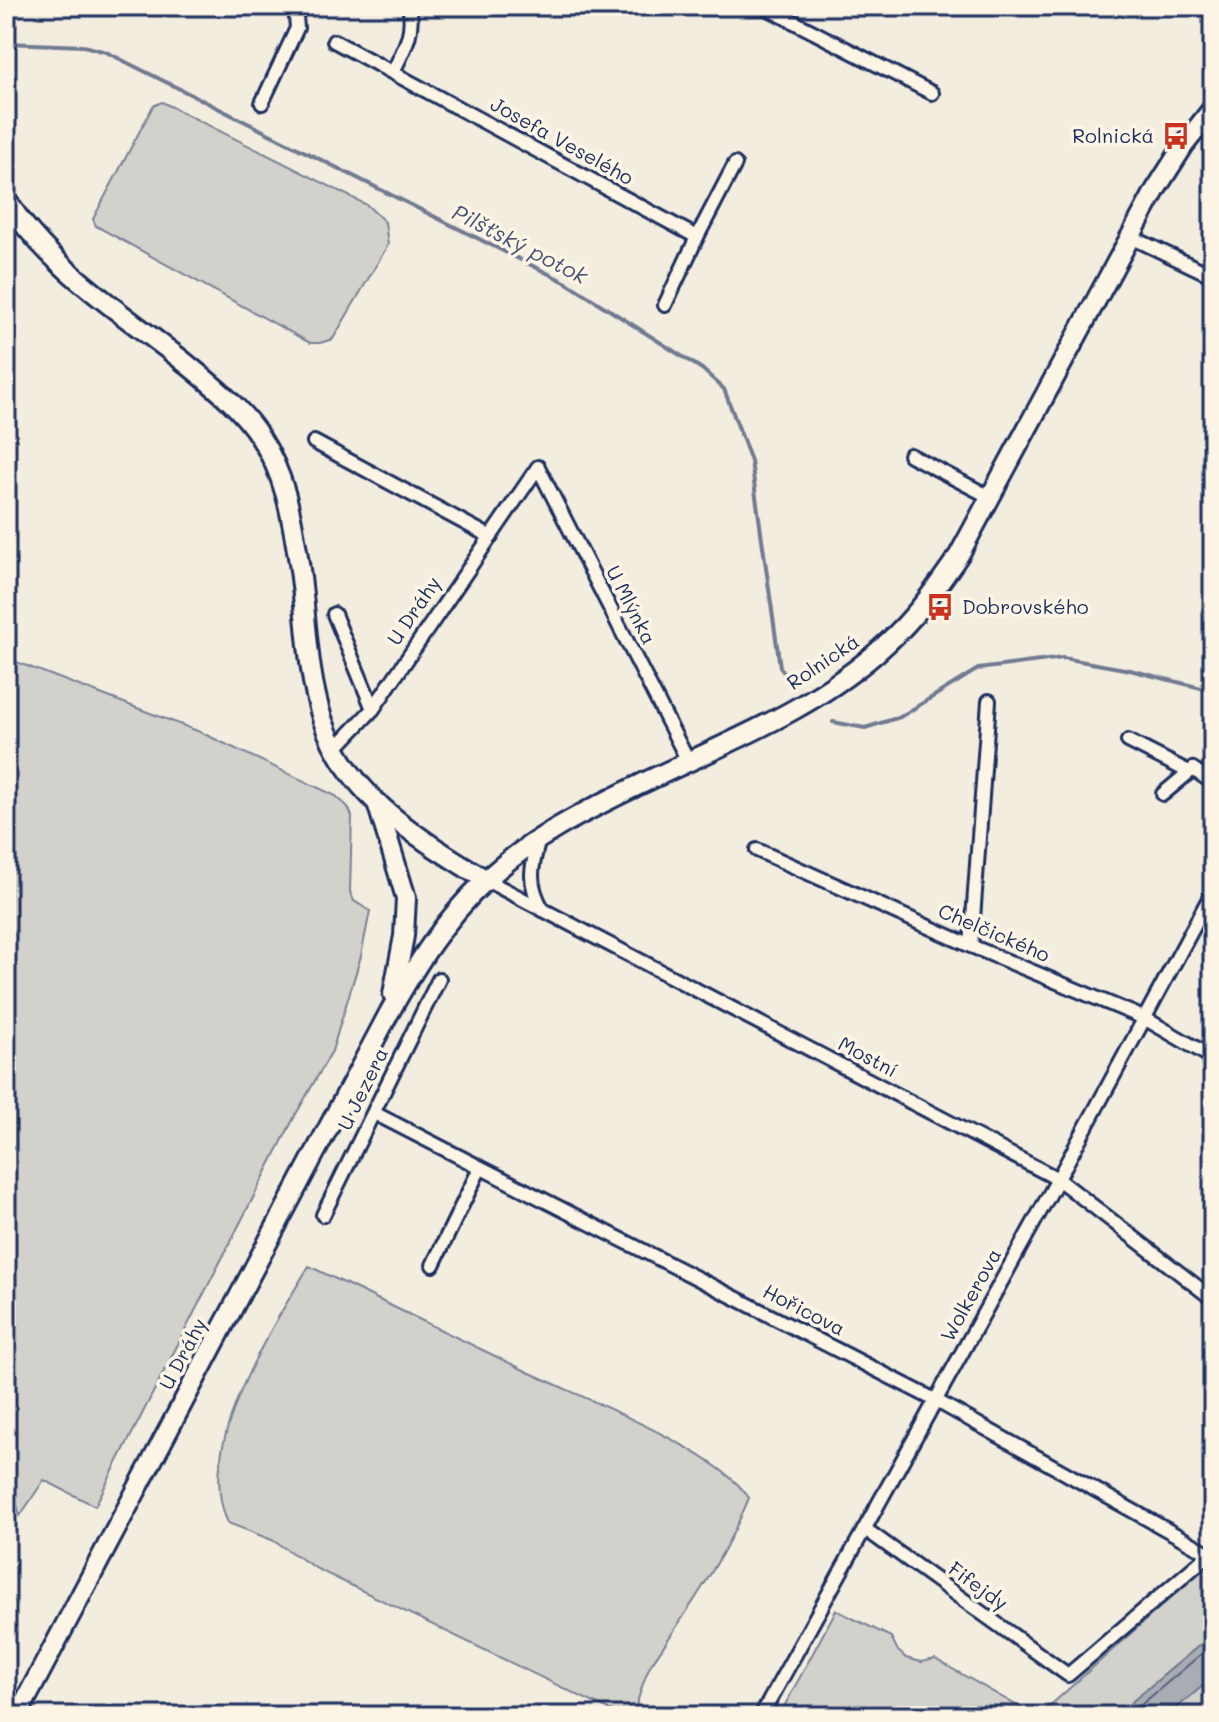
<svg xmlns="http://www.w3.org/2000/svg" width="1219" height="1722" font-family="Mali,sans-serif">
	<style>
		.green { fill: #d3d1cc; stroke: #778095; stroke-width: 2 }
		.water { fill: #a9acb3; stroke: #707a91; stroke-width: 2 }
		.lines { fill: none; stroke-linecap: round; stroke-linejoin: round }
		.shore { stroke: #546180; stroke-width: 2 }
		.stream { stroke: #707a91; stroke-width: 4 }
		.street-casing { stroke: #1b2f5e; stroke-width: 18 }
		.secondary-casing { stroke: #1b2f5e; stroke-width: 24 }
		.street { stroke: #fcf5e5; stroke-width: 12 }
		.secondary { stroke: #fcf5e5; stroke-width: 18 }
		.labels { text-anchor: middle; stroke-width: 7; stroke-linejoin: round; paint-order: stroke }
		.poi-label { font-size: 20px; fill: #1b2f5e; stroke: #fcf5e5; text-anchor: end }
		.street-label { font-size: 20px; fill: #1b2f5e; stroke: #fcf5e5 }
		.water-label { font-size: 22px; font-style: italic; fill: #465478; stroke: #fcf5e5 }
	</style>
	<rect width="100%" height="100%" fill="#f3ede0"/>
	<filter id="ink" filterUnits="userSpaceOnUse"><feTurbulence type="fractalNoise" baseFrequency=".0125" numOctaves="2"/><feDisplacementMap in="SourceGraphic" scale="16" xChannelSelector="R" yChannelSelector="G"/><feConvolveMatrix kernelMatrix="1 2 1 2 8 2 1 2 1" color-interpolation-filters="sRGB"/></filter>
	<g filter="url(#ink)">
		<!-- green -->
		<g class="green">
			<path d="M162,102l205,103 18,17 3,23 -55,94 -13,4h-10l-214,-117 -3,-7 60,-113z"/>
			<path d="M6,658l194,74 136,64 12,11 4,9 -2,76 4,9 16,10 -9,45 -29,95 -36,63 -201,392 -51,-26 -24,36 -7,-25 -7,-11z"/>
			<path d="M309,1266c73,35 146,71 219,106 55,26 190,78 221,126 -25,61 -60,111 -97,165 -7,9 -14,39 -19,52l-12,1 -304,-147 -45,-29 -44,-17c-35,-75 43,-194 81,-257z"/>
			<path d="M1213,1560v74l-98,82h-336l57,-106 55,27 7,14 8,7 15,4 14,-3 93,53 16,-1z"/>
			<path d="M1213,1677v39h-46z"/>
		</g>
		<!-- water -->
		<path class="water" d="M1213,1634v43l-46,39h-52z"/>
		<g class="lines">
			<!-- shore -->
			<path class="shore" d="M1128,1716l85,-72"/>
			<!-- stream -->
			<g class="stream">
				<path d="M6,43l78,3 22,6 461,231 135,86 22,20 27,72 29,206 12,18"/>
				<path d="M833,722l32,6 35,-11 78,-48 85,-11 67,12 83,21"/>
			</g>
			<!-- street casing -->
			<g class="street-casing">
				<g id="street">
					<path d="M763,6l169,87"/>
					<path d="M334,41l363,196 38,-73"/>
					<path d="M393,72c11,-23 22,-40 16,-66"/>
					<path d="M262,103l35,-75 -2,-22"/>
					<path d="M1129,236l84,40"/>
					<path d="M665,305l32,-68"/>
					<path d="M314,442l177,95"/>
					<path d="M910,455l80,42"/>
					<path d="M334,614l39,95"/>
					<path d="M1128,741l61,31"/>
					<path d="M335,749l38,-40 165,-242 150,294"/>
					<path d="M1163,794l30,-25 20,14"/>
					<path d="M539,839c-8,29 -12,44 4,71"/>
					<path d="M757,850l214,96 173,72 69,40"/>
					<path d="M486,880l572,299 155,120"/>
					<path d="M971,946l18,-245"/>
					<path d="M374,1113l561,287 275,154"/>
					<path d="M323,1215l116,-236"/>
					<path d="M433,1265l47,-97"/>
					<path d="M865,1529l203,146 145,-124"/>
					<path d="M761,1716l297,-537 155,-288"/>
				</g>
			</g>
			<!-- secondary casing -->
			<g class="secondary-casing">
				<g id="secondary">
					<path d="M6,7l2,-1"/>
					<path d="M6,199c41,67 116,114 177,162 28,23 58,46 77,76 26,39 32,82 39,126 8,51 7,106 23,155 26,80 97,120 164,162"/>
					<path d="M378,806l28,92 -2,38 -11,58"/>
					<path d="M17,1716l372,-703c27,-48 55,-93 96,-132 44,-42 100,-70 154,-96 84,-41 178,-76 247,-141 29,-26 51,-57 73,-89l197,-366 28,-44 29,-37"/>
				</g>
			</g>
			<!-- street -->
			<use href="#street" class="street"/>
			<!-- secondary -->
			<use href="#secondary" class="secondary"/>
		</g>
	</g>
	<!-- icons -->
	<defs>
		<g id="bus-bare" transform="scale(2.16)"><path d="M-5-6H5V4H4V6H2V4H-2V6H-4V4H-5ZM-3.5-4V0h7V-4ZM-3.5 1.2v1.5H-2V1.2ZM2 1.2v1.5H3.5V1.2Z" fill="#c8321e" stroke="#fcf5e5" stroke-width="2.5" paint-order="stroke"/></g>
	</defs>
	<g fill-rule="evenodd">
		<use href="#bus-bare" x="1176" y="136"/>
		<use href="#bus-bare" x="940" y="607"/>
	</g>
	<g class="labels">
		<!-- poi labels -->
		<g class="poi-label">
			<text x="1154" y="143">Rolnická</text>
			<text x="962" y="614" text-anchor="start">Dobrovského</text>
		</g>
		<!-- street labels -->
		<g class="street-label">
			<text transform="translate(562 141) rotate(29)" y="7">Josefa Veselého</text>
			<text transform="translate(631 605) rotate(63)" y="7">U Mlýnka</text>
			<text transform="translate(414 611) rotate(-56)" y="7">U Dráhy</text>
			<text transform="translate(823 662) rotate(-34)" y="7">Rolnická</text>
			<text transform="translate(994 933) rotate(23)" y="7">Chelčického</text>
			<text transform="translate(868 1057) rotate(28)" y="7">Mostní</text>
			<text transform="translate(363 1089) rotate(-64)" y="7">U Jezera</text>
			<text transform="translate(971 1295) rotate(-61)" y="7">Wolkerova</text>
			<text transform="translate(804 1310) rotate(27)" y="7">Hořicova</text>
			<text transform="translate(183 1354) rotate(-62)" y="7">U Dráhy</text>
			<text transform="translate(978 1586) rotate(36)" y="7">Fifejdy</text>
		</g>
		<!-- water labels -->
		<g class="water-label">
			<text transform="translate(520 244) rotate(27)" y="8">Pilšťský potok</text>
		</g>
	</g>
	<!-- margin -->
	<rect width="1219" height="1722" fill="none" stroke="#fcf5e5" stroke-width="32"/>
	<rect x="16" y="16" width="1187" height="1690" fill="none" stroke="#1b2f5e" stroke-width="3" filter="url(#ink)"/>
</svg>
